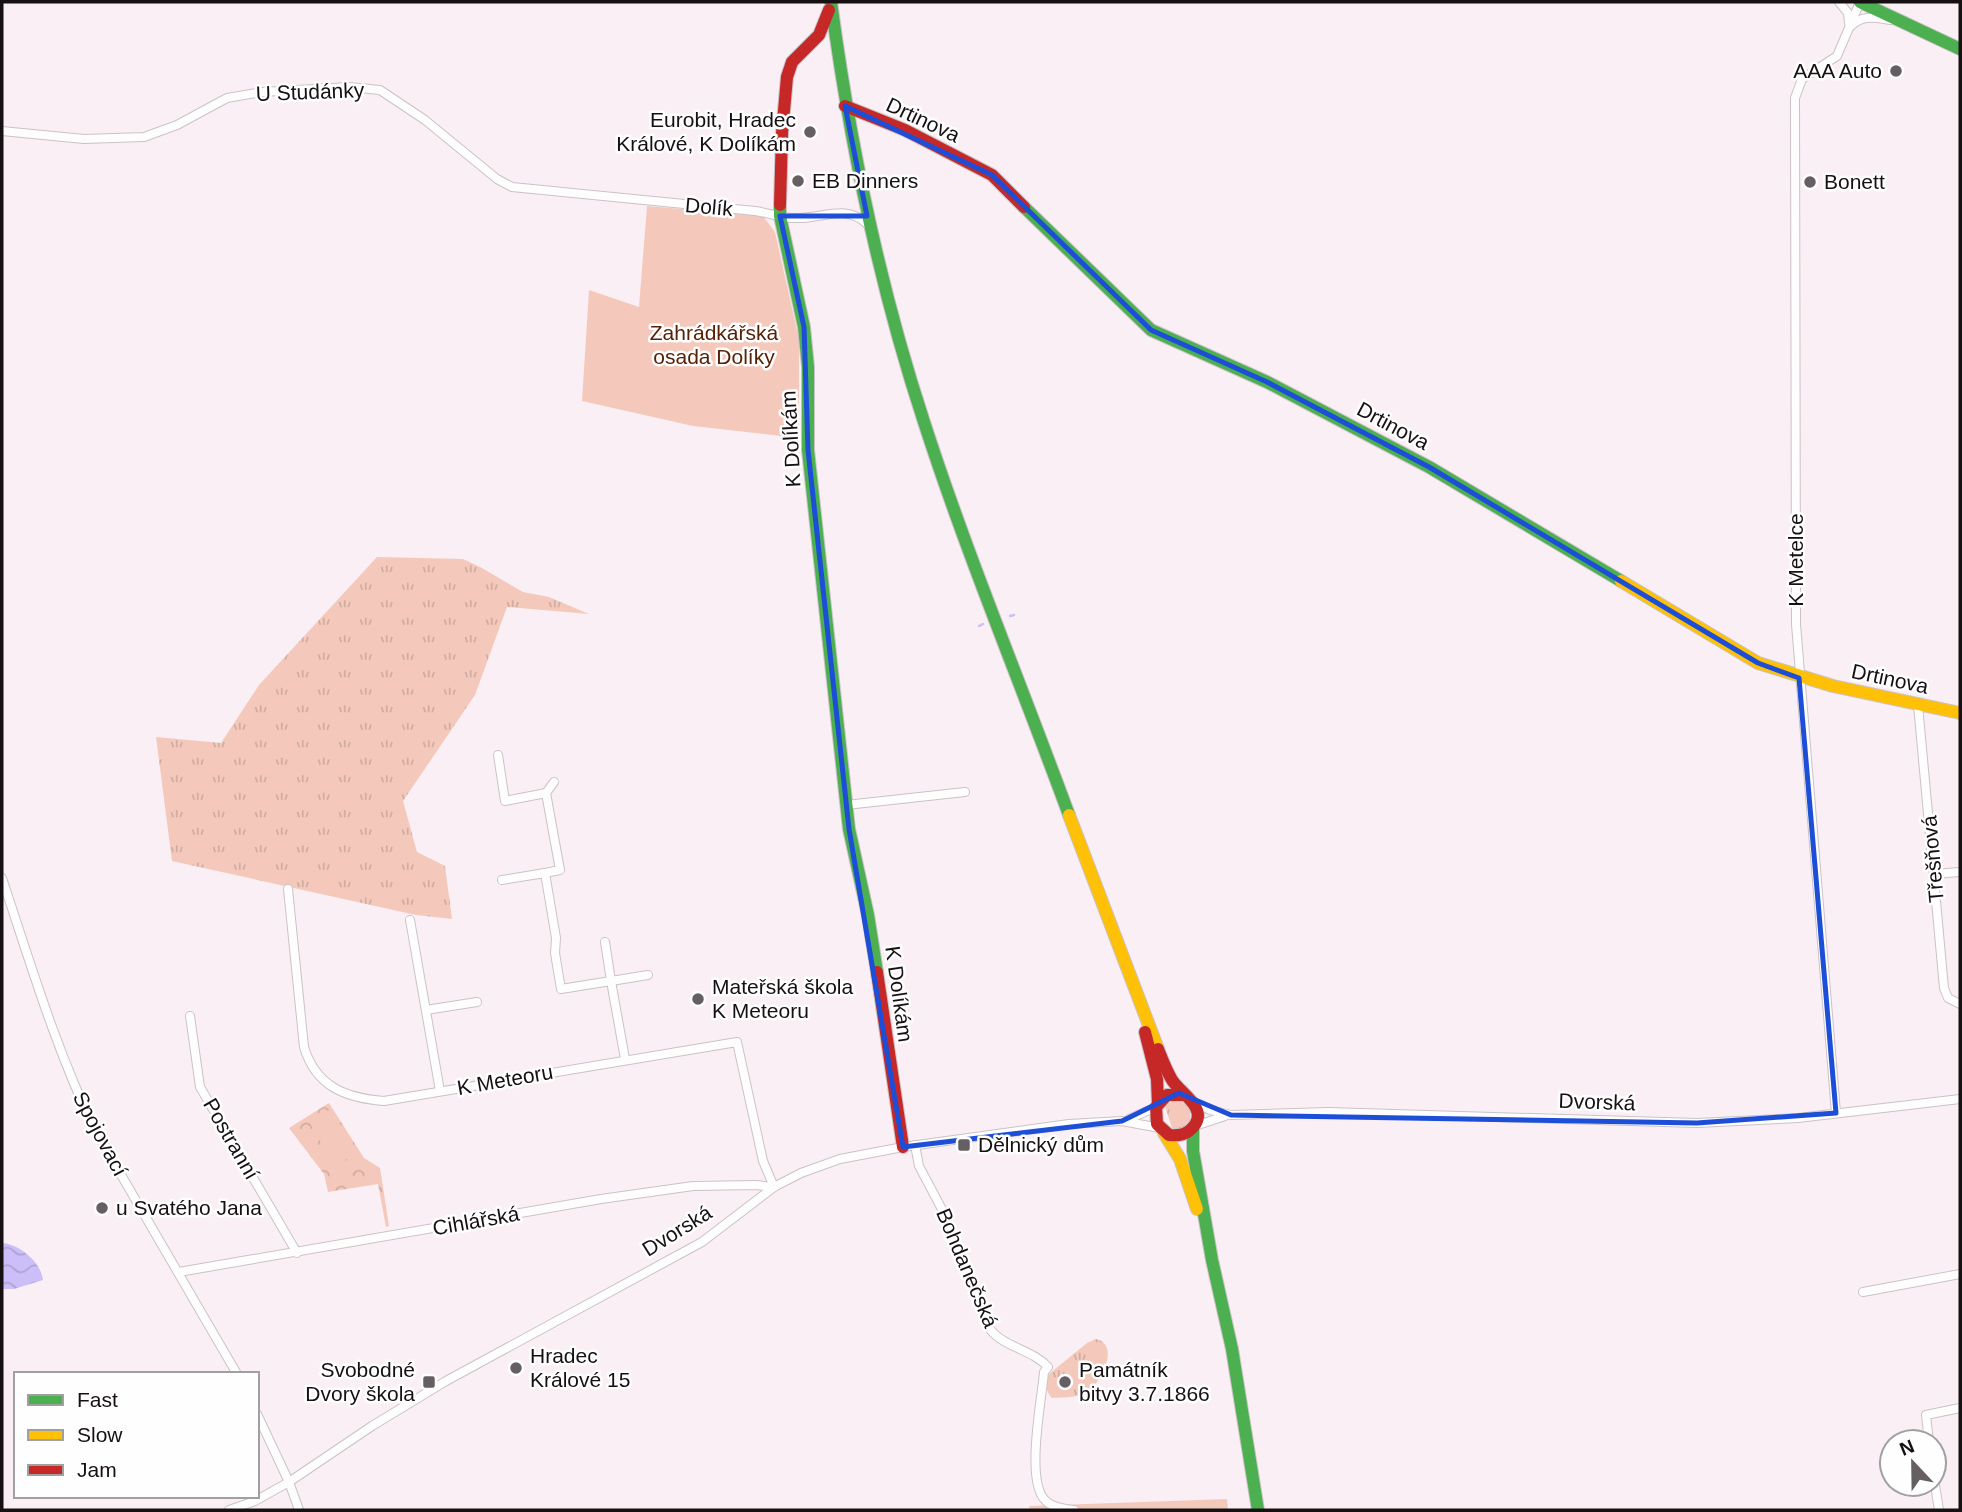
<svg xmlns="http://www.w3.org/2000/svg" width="1962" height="1512" font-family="Arial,sans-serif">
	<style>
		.grass { fill: url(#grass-tufts) }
		.park { fill: url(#park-crowns) }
		.garden { fill: #f4c9bc }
		.water { fill: url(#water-waves) }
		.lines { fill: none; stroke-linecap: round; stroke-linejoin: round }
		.stream { stroke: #ccbff9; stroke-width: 2.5 }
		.street-casing { stroke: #cac3c6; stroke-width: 10 }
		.fast-casing { stroke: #cac3c6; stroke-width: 14 }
		.slow-casing { stroke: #cac3c6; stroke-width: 14 }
		.jam-casing { stroke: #cac3c6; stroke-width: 14 }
		.street { stroke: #fefdfd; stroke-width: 8 }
		.fast { stroke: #4caf50; stroke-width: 12 }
		.slow { stroke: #ffc107; stroke-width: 12 }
		.jam { stroke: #c62828; stroke-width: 12 }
		.marked { fill: none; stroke: #1d4ed8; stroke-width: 5; stroke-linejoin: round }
		.poi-dot { fill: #655e62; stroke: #fefefe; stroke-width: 2.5 }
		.labels { text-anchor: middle; stroke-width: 5; stroke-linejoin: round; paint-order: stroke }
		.poi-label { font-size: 21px; fill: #161013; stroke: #fefefe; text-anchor: start }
		.street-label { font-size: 21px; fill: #161013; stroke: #fefefe }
		.park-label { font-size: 21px; fill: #572108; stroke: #fefefe }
	</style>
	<defs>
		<pattern id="grass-tufts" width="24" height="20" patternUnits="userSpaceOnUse" patternTransform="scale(1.75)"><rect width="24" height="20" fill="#f4c9bc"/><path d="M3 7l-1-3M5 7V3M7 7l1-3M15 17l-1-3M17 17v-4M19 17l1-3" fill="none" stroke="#d0aca1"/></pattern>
		<pattern id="park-crowns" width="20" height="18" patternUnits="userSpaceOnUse" patternTransform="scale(1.75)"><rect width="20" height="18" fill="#f4c9bc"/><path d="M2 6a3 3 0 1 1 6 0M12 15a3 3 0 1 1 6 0" fill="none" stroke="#d0aca1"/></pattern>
		<pattern id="water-waves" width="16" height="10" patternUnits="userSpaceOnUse" patternTransform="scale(1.75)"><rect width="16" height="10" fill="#ccbff9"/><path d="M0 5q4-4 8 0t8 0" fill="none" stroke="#aea3d5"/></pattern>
	</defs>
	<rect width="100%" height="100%" fill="#f9eff4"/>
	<!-- grass -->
	<g class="grass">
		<path d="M377,557l86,2 19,9 41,24 26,5 40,17 -82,-7 -32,88 -72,106 14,51 28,14 7,53 -36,-4 -244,-54 -16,-124 65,6 38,-58z"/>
		<path d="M1172,1101h9l9,8v12l-10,8 -8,-1 -7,-22z"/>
		<path d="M1096,1339c24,5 6,41 -6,51 -10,8 -25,7 -38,8 -7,-6 -6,-16 -3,-24l38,-31z"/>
	</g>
	<!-- park -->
	<path class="park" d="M329,1103l35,55 16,10 9,58 -3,1 -8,-43 -50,8 -4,-18 -35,-46z"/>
	<!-- garden -->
	<g class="garden">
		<path d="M647,206l116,10 12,16 24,107v99l-106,-12 -111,-25 7,-111 50,17z"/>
		<path d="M331,1109l26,44 -22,13 -26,-44z"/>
		<path d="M1227,1499l1,11h-198l-1,-4z"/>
	</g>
	<!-- water -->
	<path class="water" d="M2,1243c17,1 39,19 41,37l-29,9h-12z"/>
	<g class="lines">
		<!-- stream -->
		<g class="stream">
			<path d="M1010,616l4,-1"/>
			<path d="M979,626l4,-2"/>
		</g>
		<!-- street casing -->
		<g class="street-casing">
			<g id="street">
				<path d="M1839,2l9,11 1,10"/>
				<path d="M1851,26c11,-12 25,-8 40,-6"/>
				<path d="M2,131l82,8 60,-2 33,-12 50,-27 35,-6 87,-5 31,3 45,30 72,59 15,8 243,24c15,2 29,8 44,7 25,0 48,-14 68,6"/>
				<path d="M1918,705l26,283 4,10 12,6"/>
				<path d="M498,755l7,46 41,-8 14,77 -15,3"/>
				<path d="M546,793l8,-11"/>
				<path d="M846,805l119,-13"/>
				<path d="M1934,874l26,-2"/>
				<path d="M2,878c28,84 54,172 93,252l142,244"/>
				<path d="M502,880l43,-7 11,65 -1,15 6,36 50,-8 14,78"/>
				<path d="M288,889l16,158c12,40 42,51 80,54l353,-59 26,119 11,26"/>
				<path d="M410,920l30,171"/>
				<path d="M605,942l6,39 37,-6"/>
				<path d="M426,1010l51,-8"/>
				<path d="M190,1016l10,71 97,166"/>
				<path d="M1195,1103l15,7 21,5 97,-3 369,11 101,-5 162,-19"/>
				<path d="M1836,1113l-40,-489 -1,-526 7,-19 35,-23 23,-54"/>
				<path d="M1129,1119l27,-12"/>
				<path d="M1195,1126l30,-10"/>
				<path d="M915,1145l4,21 27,51 43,111c15,20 43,21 59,39l-4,5c-2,27 -20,113 3,130 7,6 18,7 27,8"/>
				<path d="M179,1272l422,-73 92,-13 63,-1 18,2"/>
				<path d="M1863,1292l97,-18"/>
				<path d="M257,1414l32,68 10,28"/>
				<path d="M1929,1442l-3,-27 34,-7"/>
				<path d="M1934,1479l5,31"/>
				<path d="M229,1510l26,-9 34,-19 83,-56 74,-45 256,-139 72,-55 27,-14 39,-14 63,-12 166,-23 53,-3 38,7"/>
			</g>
		</g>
		<!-- fast casing -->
		<g class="fast-casing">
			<g id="fast">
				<path d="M831,2c19,142 48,283 93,420 43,133 97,262 145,393"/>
				<path d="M1860,2l100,47"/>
				<path d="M780,205v11l24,111 4,40v83l41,379 19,86 9,57"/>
				<path d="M1024,207l127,123 116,52 162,85 192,114"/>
				<path d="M1193,1128v23l19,109 20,89 26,161"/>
			</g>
		</g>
		<!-- slow casing -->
		<g class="slow-casing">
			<g id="slow">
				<path d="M1621,581l137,82 75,23 127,27"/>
				<path d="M1069,815l89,234"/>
				<path d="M1164,1133l16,26 17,50"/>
			</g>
		</g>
		<!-- jam casing -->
		<g class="jam-casing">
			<g id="jam">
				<path d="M845,106l60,24 87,45 32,32"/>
				<path d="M780,205l2,-72 5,-56 5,-15 27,-27 10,-25"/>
				<path d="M877,972l26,175"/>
				<path d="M1145,1032l12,47 1,25"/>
				<path d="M1158,1049c4,10 8,21 14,31 9,14 36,28 22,46 -7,9 -15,10 -25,9l-12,-11 -1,-17 11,-12h18"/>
			</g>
		</g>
		<!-- street -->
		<use href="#street" class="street"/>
		<!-- fast -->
		<use href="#fast" class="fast"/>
		<!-- slow -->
		<use href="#slow" class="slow"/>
		<!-- jam -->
		<use href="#jam" class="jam"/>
	</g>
	<!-- marked area -->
	<path class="marked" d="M845,106l147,69 159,155 116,52 162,85 329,196 41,15 37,435 -139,10 -466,-8 -52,-22 -57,28 -219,26 -54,-318 -41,-379 -4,-123 -24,-111h87z"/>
	<!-- markers -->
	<g class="poi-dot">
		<circle cx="1896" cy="71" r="7"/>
		<circle cx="810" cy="132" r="7"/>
		<circle cx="798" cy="181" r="7"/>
		<circle cx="1810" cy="182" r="7"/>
		<circle cx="698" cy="999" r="7"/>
		<rect x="957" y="1138" width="14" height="14" rx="3.5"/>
		<circle cx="102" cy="1208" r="7"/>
		<circle cx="516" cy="1368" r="7"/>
		<rect x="422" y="1375" width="14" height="14" rx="3.5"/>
		<circle cx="1065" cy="1382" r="7"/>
	</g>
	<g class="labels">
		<!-- poi labels -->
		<g class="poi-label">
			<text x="1882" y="78" text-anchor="end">AAA Auto</text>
			<text x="796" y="127" text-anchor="end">Eurobit, Hradec<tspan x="796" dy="24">Králové, K Dolíkám</tspan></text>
			<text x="812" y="188">EB Dinners</text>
			<text x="1824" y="189">Bonett</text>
			<text x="712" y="994">Mateřská škola<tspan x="712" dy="24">K Meteoru</tspan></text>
			<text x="978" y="1152">Dělnický dům</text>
			<text x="116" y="1215">u Svatého Jana</text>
			<text x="530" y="1363">Hradec<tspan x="530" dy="24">Králové 15</tspan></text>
			<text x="415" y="1377" text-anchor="end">Svobodné<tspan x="415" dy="24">Dvory škola</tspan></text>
			<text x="1079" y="1377">Památník<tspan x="1079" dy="24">bitvy 3.7.1866</tspan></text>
		</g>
		<!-- street labels -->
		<g class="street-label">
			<text transform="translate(310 92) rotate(-2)" y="7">U Studánky</text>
			<text transform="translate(923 120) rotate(25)" y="7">Drtinova</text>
			<text transform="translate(709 207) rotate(5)" y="7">Dolík</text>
			<text transform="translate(1393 426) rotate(28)" y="7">Drtinova</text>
			<text transform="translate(791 439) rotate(-93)" y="7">K Dolíkám</text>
			<text transform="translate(1796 560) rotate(-90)" y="7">K Metelce</text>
			<text transform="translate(1890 679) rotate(12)" y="7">Drtinova</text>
			<text transform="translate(1933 859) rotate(-95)" y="7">Třešňová</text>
			<text transform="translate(899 994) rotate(82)" y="7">K Dolíkám</text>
			<text transform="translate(505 1080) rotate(-10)" y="7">K Meteoru</text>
			<text transform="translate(1597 1102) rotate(2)" y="7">Dvorská</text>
			<text transform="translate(100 1134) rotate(62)" y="7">Spojovací</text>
			<text transform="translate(231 1139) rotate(60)" y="7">Postranní</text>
			<text transform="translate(476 1221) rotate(-10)" y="7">Cihlářská</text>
			<text transform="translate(677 1231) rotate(-32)" y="7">Dvorská</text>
			<text transform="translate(967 1268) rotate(67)" y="7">Bohdanečská</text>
		</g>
		<!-- park labels -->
		<g class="park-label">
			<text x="714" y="340">Zahrádkářská<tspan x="714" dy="24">osada Dolíky</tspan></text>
		</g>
	</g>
	<!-- border -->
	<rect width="1962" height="1512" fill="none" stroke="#161013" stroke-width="7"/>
	<!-- legend -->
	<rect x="14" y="1372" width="245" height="126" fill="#fefefe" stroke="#a19fa0" stroke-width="2"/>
	<rect x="28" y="1395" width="35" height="10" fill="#4caf50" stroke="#a19fa0" stroke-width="2"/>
	<text x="77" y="1407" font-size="21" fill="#161013">Fast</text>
	<rect x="28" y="1430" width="35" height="10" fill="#ffc107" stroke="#a19fa0" stroke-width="2"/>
	<text x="77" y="1442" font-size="21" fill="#161013">Slow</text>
	<rect x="28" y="1465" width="35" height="10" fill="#c62828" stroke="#a19fa0" stroke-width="2"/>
	<text x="77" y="1477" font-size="21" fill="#161013">Jam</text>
	<!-- north arrow -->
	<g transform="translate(1913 1463) rotate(338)"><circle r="33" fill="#fefefe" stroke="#a19fa0" stroke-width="2"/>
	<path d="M0-5L12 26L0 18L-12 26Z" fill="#655e62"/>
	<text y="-10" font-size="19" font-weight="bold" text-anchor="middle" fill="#161013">N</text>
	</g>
</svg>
